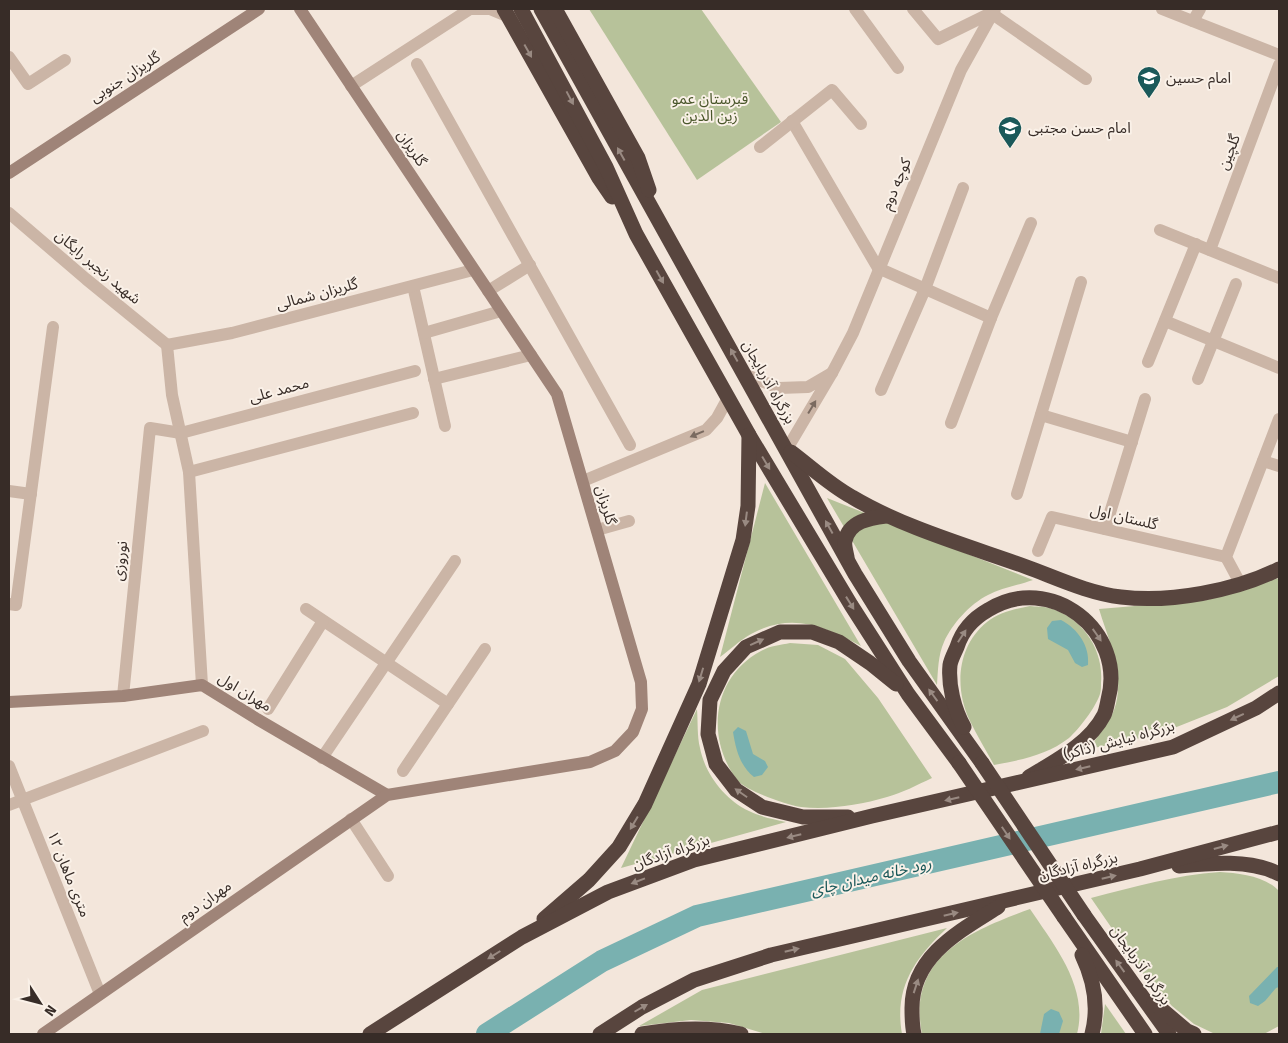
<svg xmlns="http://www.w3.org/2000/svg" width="1288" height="1043" font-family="'Fira Sans','Noto Sans Arabic',sans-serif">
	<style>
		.green { fill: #b7c29a }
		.water { fill: #79b1b0 }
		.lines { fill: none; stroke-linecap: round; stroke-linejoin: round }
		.river { stroke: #79b1b0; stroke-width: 22 }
		.street { stroke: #cbb5a6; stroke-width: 12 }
		.secondary { stroke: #9f8478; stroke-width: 12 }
		.highway { stroke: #58453e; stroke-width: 15 }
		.highway-bridge { stroke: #58453e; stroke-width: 15 }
		.oneway { fill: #998a82 }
		.oneway2 { fill: #7a6a60 }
		.labels { text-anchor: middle; stroke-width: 4; stroke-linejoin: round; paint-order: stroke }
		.street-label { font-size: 15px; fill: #372c27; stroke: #faf1e8 }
		.poi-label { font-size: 15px; fill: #372c27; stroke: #faf1e8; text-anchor: start }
		.park-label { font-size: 15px; fill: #49562a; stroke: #faf1e8 }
		.water-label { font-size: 16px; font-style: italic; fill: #1b595a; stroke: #faf1e8 }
	</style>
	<rect width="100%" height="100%" fill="#f3e6db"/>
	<!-- green -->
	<g class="green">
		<path d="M589,9h112l80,113 -84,58z"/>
		<path d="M765,483l96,163c-38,-20 -69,-34 -110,-12 -11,6 -21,16 -31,23z"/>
		<path d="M827,498l206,82c-14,5 -32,8 -45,15 -18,9 -36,29 -44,47 -6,13 -6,29 -7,43z"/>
		<path d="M1279,578v98l-52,31 -68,27 -70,15c7,-11 21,-27 25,-39 12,-34 -5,-68 -15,-101l108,-9z"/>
		<path d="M1030,606c6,1 13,0 19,2 33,9 55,41 52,75 0,4 0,8 -1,11 -4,13 -21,35 -31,44 -22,17 -48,22 -75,27 -8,-15 -17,-29 -24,-44 -16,-33 -13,-75 17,-99 12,-10 28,-13 43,-16z"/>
		<path d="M790,643l28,2 27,14 33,39 54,80c-15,7 -30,15 -45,19 -27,8 -58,13 -86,10 -14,-2 -54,-16 -63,-26 -33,-42 -26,-104 23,-130 8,-5 20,-6 29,-8z"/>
		<path d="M697,709c1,13 0,27 3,39 5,26 25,52 49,63 12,6 24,8 37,11l-165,46z"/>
		<path d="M1220,872c19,1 45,4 59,19v135l-15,8h-49l-21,-10 -22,-18 -28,-31 -53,-77c43,-11 84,-23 129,-26z"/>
		<path d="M1030,909c24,36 59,78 47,125h-155c-15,-77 48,-103 108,-125z"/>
		<path d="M947,928c-33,31 -53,60 -45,106h-136l-37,-11 -38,-3 -52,6 63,-36z"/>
		<path d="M1105,1004l21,30h-25z"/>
	</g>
	<!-- water -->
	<g class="water">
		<path d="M1061,620c17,9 29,26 27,45l-6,2 -7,-4 -7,-13 -20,-11 -1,-11 5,-7z"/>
		<path d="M738,727l8,4 7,23 12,7 3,6 -6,8 -8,2c-14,-11 -18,-27 -21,-45z"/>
		<path d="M1277,967h2v20l-3,1 -11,13 -7,5 -8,-3 -1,-7z"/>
		<path d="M1051,1009l8,3 4,9 -4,13h-19l4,-20z"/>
	</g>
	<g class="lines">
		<!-- river -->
		<path class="river" d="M487,1034l115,-73 95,-45 582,-134"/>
		<!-- street -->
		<g class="street">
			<path d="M472,9h18l19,8"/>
			<path d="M855,9l43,59"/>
			<path d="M913,9l25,30 53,-26 95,66"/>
			<path d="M1162,9l117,46"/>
			<path d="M1193,21l7,-12"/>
			<path d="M9,57l19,27 37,-24"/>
			<path d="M417,64l213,381"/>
			<path d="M351,86l119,-77"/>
			<path d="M792,121l86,147 113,50"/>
			<path d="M760,147l72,-57 29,34"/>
			<path d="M9,213l77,66 81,66"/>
			<path d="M1160,230l119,48"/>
			<path d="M1210,250l69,-185"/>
			<path d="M413,286l32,140"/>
			<path d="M488,291l42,-26"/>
			<path d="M1165,321l114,47"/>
			<path d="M424,333l77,-22"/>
			<path d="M167,345l5,50 17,77 13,213"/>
			<path d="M167,345l65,-12 241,-63"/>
			<path d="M1148,362l48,-118"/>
			<path d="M832,373l21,-40 108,-263 34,-61"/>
			<path d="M744,374l35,14 29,-1 24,-14 -45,76"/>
			<path d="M434,379l97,-24"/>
			<path d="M1198,379l38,-95"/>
			<path d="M881,390l44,-101 38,-101"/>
			<path d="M1041,415l91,27"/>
			<path d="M951,423l40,-105 40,-95"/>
			<path d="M1263,461l16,5"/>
			<path d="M189,472l224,-59"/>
			<path d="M583,481l123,-51 11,-12 11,-20"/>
			<path d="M9,491l22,3"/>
			<path d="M1017,494l64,-212"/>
			<path d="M1105,529l40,-130"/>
			<path d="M597,530l32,-9"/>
			<path d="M1038,551l14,-34 174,40"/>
			<path d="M1240,583l-14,-26 53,-138"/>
			<path d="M9,604l7,1 37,-278"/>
			<path d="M306,609l142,95"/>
			<path d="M123,696l27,-268 31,5 234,-62"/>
			<path d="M268,709l55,-88"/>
			<path d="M322,758l133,-197"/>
			<path d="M9,766l91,228"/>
			<path d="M403,771l82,-122"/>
			<path d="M9,805l194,-74"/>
			<path d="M351,819l37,57"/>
		</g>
		<!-- secondary -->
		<g class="secondary">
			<path d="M9,173l250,-164"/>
			<path d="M9,702l114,-6 79,-11 55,34 130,76"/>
			<path d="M43,1034l344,-239 203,-33 25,-11 18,-19 9,-23 -1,-27 -84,-288 -257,-385"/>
		</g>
		<!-- highway -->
		<g class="highway">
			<path d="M504,9l95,169 13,19"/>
			<path d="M521,9l85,158 30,67 113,201 102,170 57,89 51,69"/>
			<path d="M541,9l314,565 54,87 73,102"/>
			<path d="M555,9l83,149 11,32"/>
			<path d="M791,452c20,15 39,33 61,45 50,30 116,49 172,69 31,11 63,27 97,31 49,6 114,-6 158,-28"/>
			<path d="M847,557c-1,-5 -3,-12 -2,-16 4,-20 25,-23 41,-25"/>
			<path d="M964,727c-10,-18 -16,-42 -14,-62 1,-6 5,-13 7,-18 5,-16 17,-29 31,-37 62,-39 139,21 120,90 -1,5 -2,11 -4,15 -15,29 -49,46 -75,62"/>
			<path d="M848,817h-45l-41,-10 -26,-17 -20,-26 -8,-30 2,-34 14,-29 22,-24 34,-15h32l27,10 31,21 26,21"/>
			<path d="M1179,866c31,-3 72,-7 100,8"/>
			<path d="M1084,915l85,119"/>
			<path d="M1064,917l81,117"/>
			<path d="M544,919l45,-39 30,-33 26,-43 54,-120 44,-144 5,-34 1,-71"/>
			<path d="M1082,955c12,25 17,52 10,79"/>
			<path d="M1154,1003l33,28 7,3"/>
			<path d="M370,1034l152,-97 86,-45 86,-32 178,-44 301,-69 83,-39 23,-15"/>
			<path d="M600,1034l42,-27 52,-27 77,-25 369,-86 139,-37"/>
			<path d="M642,1034c34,-6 66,-8 99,0"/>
			<path d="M914,1034c-2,-8 -2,-17 -2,-26 0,-52 48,-77 86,-101"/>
		</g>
		<!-- highway-bridge -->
		<g class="highway-bridge">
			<path d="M959,763l105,154"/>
			<path d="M982,763l102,152"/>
		</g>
	</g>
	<!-- one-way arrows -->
	<defs><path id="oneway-solid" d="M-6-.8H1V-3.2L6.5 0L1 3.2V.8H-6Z" transform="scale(1.25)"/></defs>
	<g class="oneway">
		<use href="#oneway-solid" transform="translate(528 51) rotate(61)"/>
		<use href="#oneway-solid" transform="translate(570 98) rotate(62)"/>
		<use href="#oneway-solid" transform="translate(621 154) rotate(-119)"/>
		<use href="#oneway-solid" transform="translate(660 277) rotate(61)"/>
		<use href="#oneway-solid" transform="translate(734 355) rotate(-119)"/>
		<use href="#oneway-solid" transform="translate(766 463) rotate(59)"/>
		<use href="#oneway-solid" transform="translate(746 519) rotate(97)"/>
		<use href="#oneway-solid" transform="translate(829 527) rotate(-119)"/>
		<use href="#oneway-solid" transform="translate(850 603) rotate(58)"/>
		<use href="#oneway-solid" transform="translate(1097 635) rotate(55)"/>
		<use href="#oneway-solid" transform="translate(962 636) rotate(-57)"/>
		<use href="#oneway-solid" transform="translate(757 642) rotate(-24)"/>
		<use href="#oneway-solid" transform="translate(701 675) rotate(107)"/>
		<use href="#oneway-solid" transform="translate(933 695) rotate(-126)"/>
		<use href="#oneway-solid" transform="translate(1237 717) rotate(155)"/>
		<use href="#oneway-solid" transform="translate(1083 768) rotate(167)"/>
		<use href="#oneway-solid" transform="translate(741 793) rotate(-145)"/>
		<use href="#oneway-solid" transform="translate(952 799) rotate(167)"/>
		<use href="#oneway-solid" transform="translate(634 823) rotate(121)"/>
		<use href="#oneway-solid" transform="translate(1006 833) rotate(56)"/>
		<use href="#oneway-solid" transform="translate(794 836) rotate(166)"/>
		<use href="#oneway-solid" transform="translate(1221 847) rotate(-15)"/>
		<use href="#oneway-solid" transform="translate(1109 877) rotate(-13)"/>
		<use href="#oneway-solid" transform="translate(638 881) rotate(159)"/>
		<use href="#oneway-solid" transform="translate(951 914) rotate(-13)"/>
		<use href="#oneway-solid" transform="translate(792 950) rotate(-13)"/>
		<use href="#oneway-solid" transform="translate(494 955) rotate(148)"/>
		<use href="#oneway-solid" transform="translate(1120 966) rotate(-126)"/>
		<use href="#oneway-solid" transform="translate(916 986) rotate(-72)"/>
		<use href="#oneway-solid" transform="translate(641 1008) rotate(-30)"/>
	</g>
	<g class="oneway2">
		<use href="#oneway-solid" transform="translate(812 407) rotate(-59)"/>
		<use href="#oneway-solid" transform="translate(697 434) rotate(157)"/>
	</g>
	<!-- icons -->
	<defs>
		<g id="school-pin" transform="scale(1.25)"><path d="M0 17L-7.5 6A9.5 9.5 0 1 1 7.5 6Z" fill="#1b595a" stroke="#faf1e8"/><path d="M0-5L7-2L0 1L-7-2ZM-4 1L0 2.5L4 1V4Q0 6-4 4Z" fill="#fff"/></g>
	</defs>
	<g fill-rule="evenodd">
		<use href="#school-pin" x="1149" y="78"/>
		<use href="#school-pin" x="1010" y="128"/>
	</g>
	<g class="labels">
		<!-- street labels -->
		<g class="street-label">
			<text transform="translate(125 77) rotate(-33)" y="5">گلریزان جنوبی</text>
			<text transform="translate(412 148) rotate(56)" y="5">گلریزان</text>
			<text transform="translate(1229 152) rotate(-69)" y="5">گلچین</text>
			<text transform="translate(896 184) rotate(-67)" y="5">کوچه دوم</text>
			<text transform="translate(98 267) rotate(40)" y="5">شهید رنجبر رایگان</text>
			<text transform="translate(317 294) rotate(-15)" y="5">گلریزان شمالی</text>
			<text transform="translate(769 382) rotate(61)" y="5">بزرگراه آذربایجان</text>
			<text transform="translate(279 390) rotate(-15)" y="5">محمد علی</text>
			<text transform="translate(606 505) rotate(74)" y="5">گلریزان</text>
			<text transform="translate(1124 517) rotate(13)" y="5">گلستان اول</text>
			<text transform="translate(120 561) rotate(-84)" y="5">نوروزی</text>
			<text transform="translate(245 692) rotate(32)" y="5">مهران اول</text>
			<text transform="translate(1119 740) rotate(-15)" y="5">بزرگراه نیایش (ذاکر)</text>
			<text transform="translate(671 852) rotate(-19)" y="5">بزرگراه آزادگان</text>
			<text transform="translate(1078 866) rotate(-13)" y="5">بزرگراه آزادگان</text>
			<text transform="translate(69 874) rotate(68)" y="5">۱۲ متری ماهان</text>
			<text transform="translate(205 901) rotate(-35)" y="5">مهران دوم</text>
			<text transform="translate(1141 965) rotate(55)" y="5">بزرگراه آذربایجان</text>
		</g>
		<!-- poi labels -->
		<g class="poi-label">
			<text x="1166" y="83">امام حسین</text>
			<text x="1028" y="133">امام حسن مجتبی</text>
		</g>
		<!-- park labels -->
		<g class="park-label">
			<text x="710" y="104">قبرستان عمو<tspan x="710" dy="17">زین الدین</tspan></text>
		</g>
		<!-- water labels -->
		<g class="water-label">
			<text transform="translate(871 876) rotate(-13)" y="6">رود خانه میدان چای</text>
		</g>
	</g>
	<!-- border -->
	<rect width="1288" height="1043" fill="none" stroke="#372c27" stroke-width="20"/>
	<!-- north arrow -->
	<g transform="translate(40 1003) rotate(126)" stroke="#faf1e8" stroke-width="4" paint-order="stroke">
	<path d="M0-4L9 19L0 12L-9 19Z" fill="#372c27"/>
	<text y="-8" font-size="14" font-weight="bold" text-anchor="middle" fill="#372c27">N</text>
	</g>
</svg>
